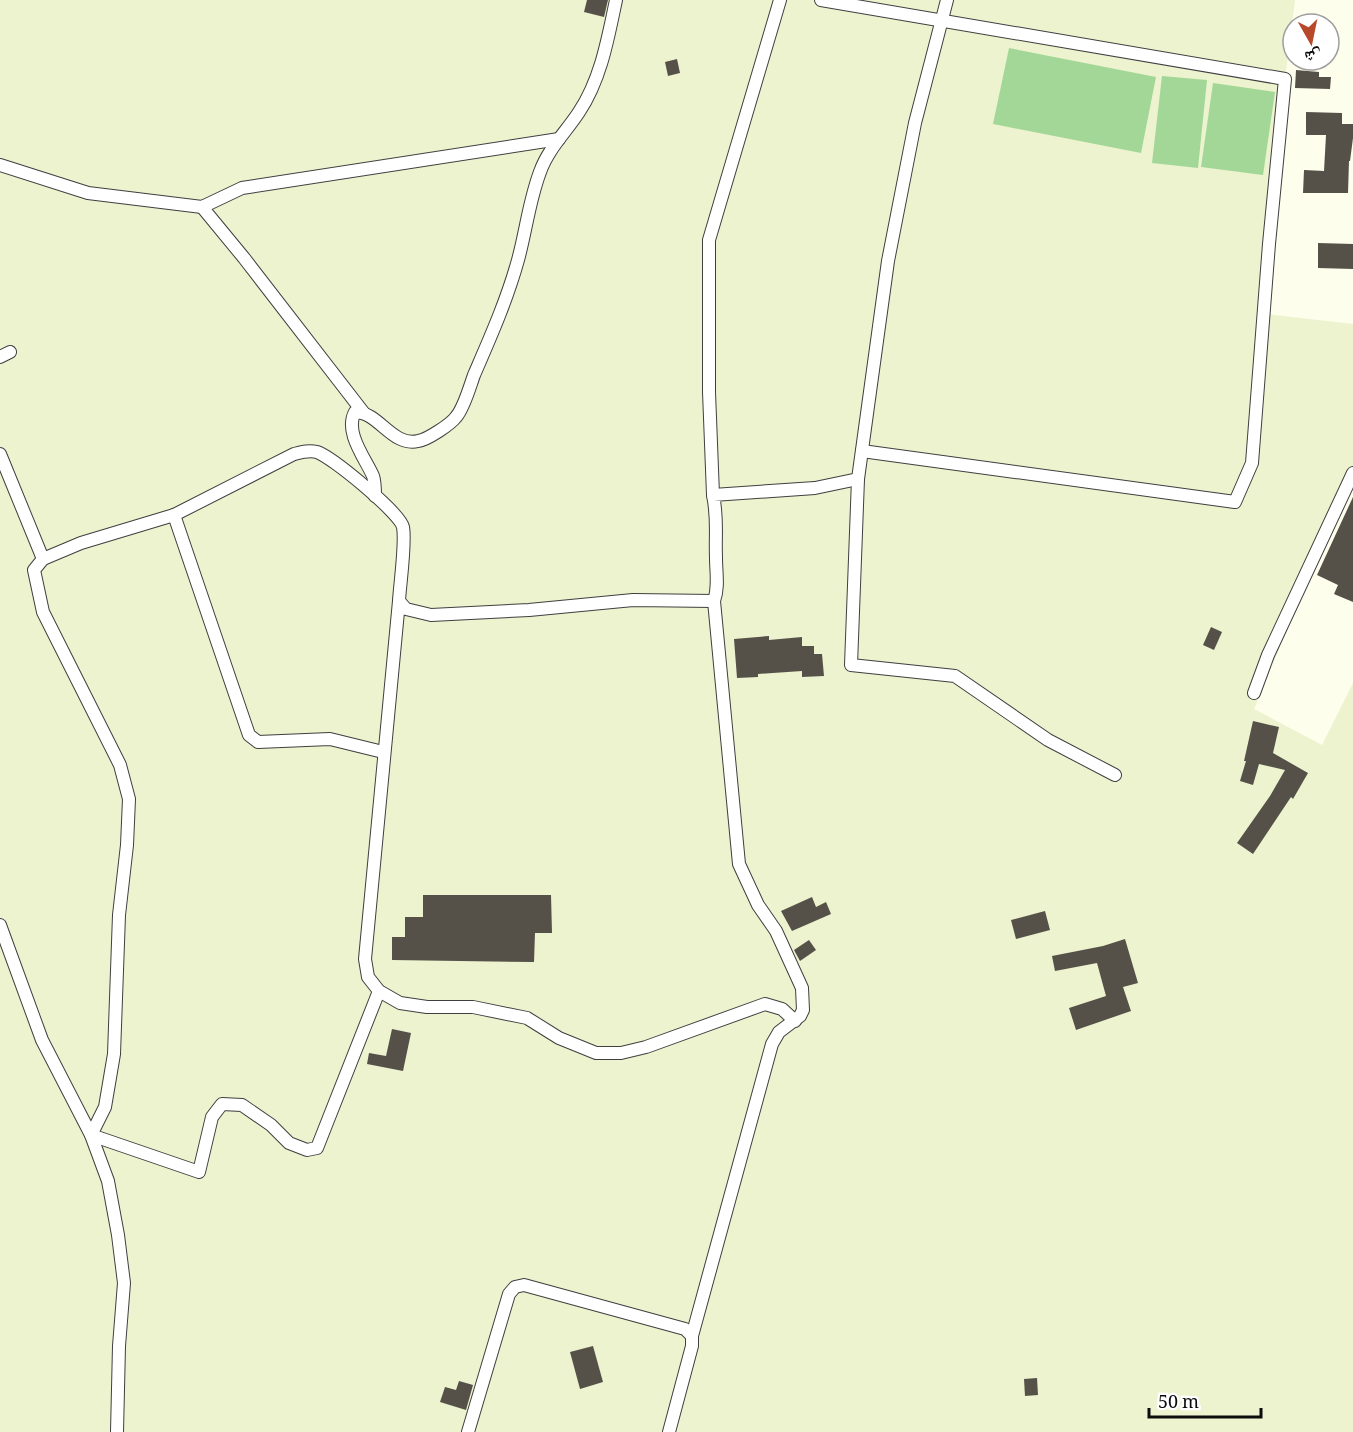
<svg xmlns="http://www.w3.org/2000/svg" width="1353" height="1432" font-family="Georgia,'Noto Naskh Arabic',serif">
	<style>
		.farmland { fill: #ecf3ce }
		.forest { fill: #a3d797 }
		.building { fill: #555149 }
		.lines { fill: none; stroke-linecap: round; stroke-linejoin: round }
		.minor-casing { stroke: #3f3f3f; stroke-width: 14 }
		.minor { stroke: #fff; stroke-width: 12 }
	</style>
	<rect width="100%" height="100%" fill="#fdfeec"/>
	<!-- farmland -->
	<path class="farmland" d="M0,0h1295l-10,79 -20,235 88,10v148l-99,237 68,36 31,-62v749h-1353z"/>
	<!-- forest -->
	<g class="forest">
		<path d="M1009,48l147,29 -15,76 -148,-29z"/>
		<path d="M1162,76l45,4 -9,88 -46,-5z"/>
		<path d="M1213,83l62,9 -12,83 -62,-8z"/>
	</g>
	<!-- building -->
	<g class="building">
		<path d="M587,0h21l-4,17 -20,-5z"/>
		<path d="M677,59l3,14 -12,3 -3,-14z"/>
		<path d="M1296,70l23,2v5h12l-1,12 -35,-1z"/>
		<path d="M1306,112l36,1v11h11v14l-3,23h-1l-1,32h-45l1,-23 20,1 2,-36h-20z"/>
		<path d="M1318,243l35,1v25l-35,-1z"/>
		<path d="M1353,497v105l-19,-8 4,-9 -21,-10z"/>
		<path d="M1211,627l11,5 -8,18 -11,-5z"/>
		<path d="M769,636v4l33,-3v9h12v8h8l2,22 -22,1v-6l-44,3v3l-21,1 -3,-39z"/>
		<path d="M1253,721l26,6 -6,26 35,20 -15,26 -2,-2 -38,57 -16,-11 33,-47 15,-26 -26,-6 -6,21 -13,-4 6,-20h-2z"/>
		<path d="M423,895h128l1,38h-17l-1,29 -142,-2v-23h13v-20h18z"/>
		<path d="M812,897l4,10 10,-5 5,12 -39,17 -11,-20z"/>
		<path d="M1045,911l5,19 -34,9 -5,-19z"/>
		<path d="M1125,939l13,44 -15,4 8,24 -55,19 -7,-22 37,-12 -9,-33 -42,8 -3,-15 51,-10z"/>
		<path d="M809,940l7,10 -16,11 -6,-11z"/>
		<path d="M392,1029l19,4 -8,38 -36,-7 2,-11 17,3z"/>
		<path d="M593,1346l10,36 -23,7 -10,-37z"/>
		<path d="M1037,1378l1,17 -13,1 -1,-17z"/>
		<path d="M459,1381l14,4 -7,25 -26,-8 5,-15 11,3z"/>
	</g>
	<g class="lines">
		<!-- minor casing -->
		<g class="minor-casing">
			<g id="minor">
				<path d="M821,0l464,79 -16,165 -17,219 -17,39 -373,-51"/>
				<path d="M947,0l-32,123 -27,138 -30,218 -7,186 104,11 93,64 67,35"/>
				<path d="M0,165l88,28 114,14 40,-19 317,-49"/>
				<path d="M202,207l42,51 119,154"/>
				<path d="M0,357l10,-5"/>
				<path d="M0,454l43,105"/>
				<path d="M713,495l-4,-103v-152l71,-240"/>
				<path d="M375,496c0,-7 0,-14 -2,-20 -8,-18 -29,-44 -18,-64 24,0 37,35 63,29 9,-1 33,-17 38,-24 8,-9 14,-31 18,-42 16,-37 33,-75 44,-115 8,-29 11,-59 22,-88 8,-23 26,-40 39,-60 22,-33 29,-74 37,-112"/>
				<path d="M174,515l75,220 9,7 72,-3 53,13"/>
				<path d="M399,601l-34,358 3,18 11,14 21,12 27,4h46l54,11 32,20 37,15h25l25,-6 119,-43 17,5 13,12"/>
				<path d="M1254,693l14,-38 85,-182"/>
				<path d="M0,925l42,115 49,95 17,46 10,54 6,48 -5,63 -2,86"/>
				<path d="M379,991l-62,157 -10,2 -18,-7 -18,-18 -29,-20 -20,-1 -10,13 -13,55 -108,-37 14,-28 9,-53 5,-139 8,-70 2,-46 -9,-34 -77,-153 -9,-42 9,-11 38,-16 93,-28 120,-61c8,-2 15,-4 23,-2 15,5 83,61 86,75 3,16 -3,56 -4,74l7,8 25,6 98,-5 104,-10 81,1c5,-14 2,-29 2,-43 -1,-24 2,-39 -3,-63l102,-7 43,-9"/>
				<path d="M692,1336l80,-292 7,-12 21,-16 3,-6 -1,-22 -26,-57 -18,-26 -19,-41 -25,-263"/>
				<path d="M468,1432l41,-138 6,-7 9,-2 161,44 7,7v10l-23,86"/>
			</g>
		</g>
		<!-- minor -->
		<use href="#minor" class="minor"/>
	</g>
	<!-- north arrow -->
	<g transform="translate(1311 42) rotate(171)"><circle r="28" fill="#ffffff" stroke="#9e9e9e" stroke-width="1.5"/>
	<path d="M0-4.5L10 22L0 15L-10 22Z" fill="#b7492a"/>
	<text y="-9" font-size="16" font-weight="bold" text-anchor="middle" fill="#0c0c0c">ش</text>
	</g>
	<!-- scale -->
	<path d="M1149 1408v9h112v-9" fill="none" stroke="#0c0c0c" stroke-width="3"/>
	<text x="1158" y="1408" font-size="18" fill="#0c0c0c" stroke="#ffffff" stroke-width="4.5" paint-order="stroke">50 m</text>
</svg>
